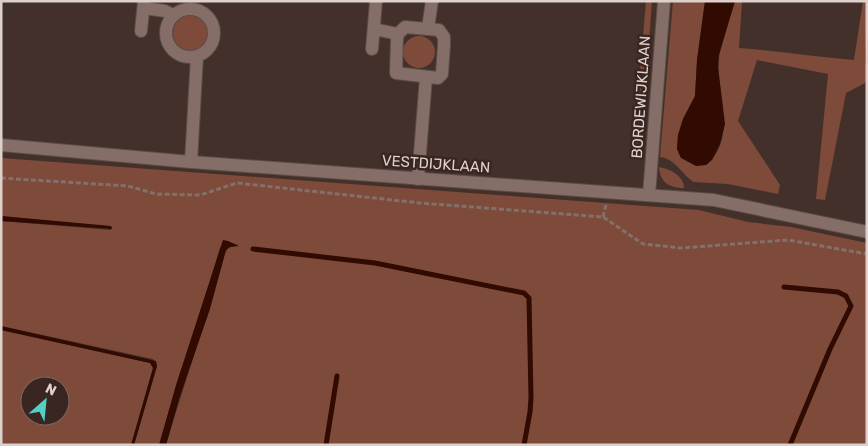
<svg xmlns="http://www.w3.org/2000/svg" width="868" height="446" font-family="Rubik,sans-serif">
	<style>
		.green { fill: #7e4b3a; fill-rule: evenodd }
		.water { fill: #310b01 }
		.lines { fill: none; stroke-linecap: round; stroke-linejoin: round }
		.stream { stroke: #310b01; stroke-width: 5 }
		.street-casing { stroke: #5c4c46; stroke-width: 14 }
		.secondary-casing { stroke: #5c4c46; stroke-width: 14 }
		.path { stroke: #82706b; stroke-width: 3; stroke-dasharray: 5 2.5; stroke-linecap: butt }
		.street { stroke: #846e67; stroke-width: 12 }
		.secondary { stroke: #846e67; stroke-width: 12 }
		.labels { text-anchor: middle; stroke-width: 5; stroke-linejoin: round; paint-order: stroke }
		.street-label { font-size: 15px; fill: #ded1cd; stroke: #392620 }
	</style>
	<rect width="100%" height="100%" fill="#44302a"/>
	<!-- green -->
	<g class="green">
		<path d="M646,1h6l-11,154 -8,-1z"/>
		<path d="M673,1h32l-8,59 -2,36 -12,23 -5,16 -1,14 4,9 25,7c33,-27 9,-73 13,-108 2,-18 11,-38 16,-56h7l-3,47c39,3 76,9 115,12l9,-59h4l-2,63h2v18l-21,11 -21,107 -9,-1 12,-125 -71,-14 -19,61 42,64 -2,9 -50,-10 -34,-2c-13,-8 -18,-23 -34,-25z"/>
		<circle cx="191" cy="33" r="18"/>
		<circle cx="419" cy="52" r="16"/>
		<path d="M1,158l698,52 49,12 43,5 76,16v202h-701c19,-64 41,-127 59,-192l3,-5 10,-3 -3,-1 -15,3c-19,67 -42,132 -61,198h-25l23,-79 -4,-7 -152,-33v-105l110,9 1,-3 -111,-11z"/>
		<path d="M659,167c11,2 25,9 25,21 -14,0 -24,-5 -25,-21z"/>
		<path d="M1,330l149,33 3,5 -22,77h-130zM30,386h30v30h-30z"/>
	</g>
	<!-- water -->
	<g class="water">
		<path d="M705,1h30l-16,54 -1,12 7,57 -5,20 -8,16 -6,5 -10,1 -15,-8 -4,-9 1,-14 5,-16 12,-23 2,-36z"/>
		<path d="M1,216l110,10 1,3 -111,-8z"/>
		<path d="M223,240l5,1 11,5 -9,1 -4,3 -16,59 -30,87 -14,49h-7l17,-60z"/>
		<path d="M1,326l155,35 1,5 -23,79h-3l22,-77 -3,-5 -149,-33z"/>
	</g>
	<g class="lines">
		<!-- stream -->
		<g class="stream">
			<path d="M253,249l122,14 149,30 5,5 2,100 -1,14 -6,33"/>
			<path d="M784,287l54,5 8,4 5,10 -21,43 -40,96"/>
			<path d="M326,445l11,-69"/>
		</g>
		<!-- street casing -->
		<g class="street-casing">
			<g id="street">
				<path d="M144,8l21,3 8,4"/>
				<circle cx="190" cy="33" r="24"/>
				<path d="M405,27l34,3 5,7v8l-2,29 -4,4 -42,-5 1,-34 1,-5z"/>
				<path d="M428,28l4,-27"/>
				<path d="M374,29l24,5"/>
				<path d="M141,31l3,-30"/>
				<path d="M372,49l4,-48"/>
				<path d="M191,162l6,-106"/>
				<path d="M418,179l8,-102"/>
				<path d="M649,195l15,-194"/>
			</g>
		</g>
		<!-- secondary casing -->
		<g class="secondary-casing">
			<path id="secondary" d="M1,145l190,17 523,38 153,32"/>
		</g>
		<!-- path -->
		<g class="path">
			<path d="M1,178l127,8 28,8 44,1 37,-12 183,20 183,14 40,27 38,4 107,-8 79,14"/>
			<path d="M603,217l3,-12"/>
		</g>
		<!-- street -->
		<use href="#street" class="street"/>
		<!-- secondary -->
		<use href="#secondary" class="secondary"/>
	</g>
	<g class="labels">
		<!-- street labels -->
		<g class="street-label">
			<text transform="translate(641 97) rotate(-86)" y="5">BORDEWIJKLAAN</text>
			<text transform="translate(436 164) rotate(4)" y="5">VESTDIJKLAAN</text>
		</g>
	</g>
	<!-- border -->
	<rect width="868" height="446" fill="none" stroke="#ded1cd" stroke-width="5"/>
	<!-- north arrow -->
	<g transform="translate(45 401) rotate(27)"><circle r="24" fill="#392620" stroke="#7b6a65"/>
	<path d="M0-4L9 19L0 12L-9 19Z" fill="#55cec6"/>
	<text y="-8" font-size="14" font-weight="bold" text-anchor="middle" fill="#ded1cd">N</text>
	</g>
</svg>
